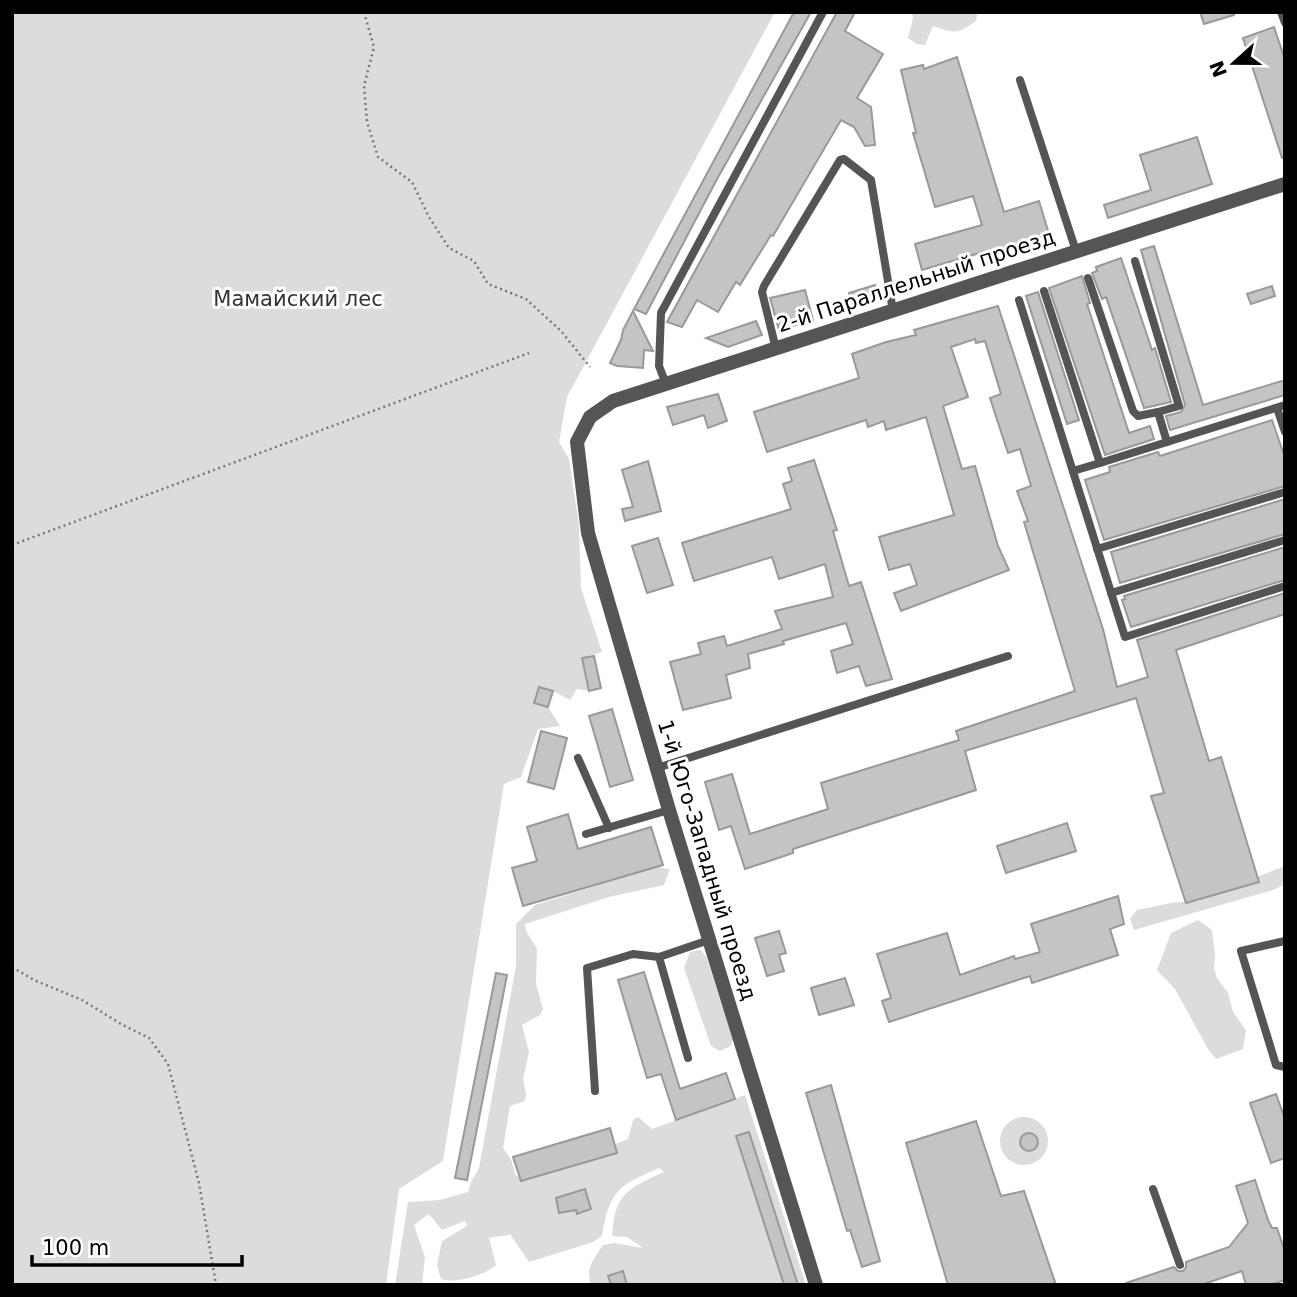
<svg xmlns="http://www.w3.org/2000/svg" width="1297" height="1297" font-family="'DejaVu Sans',sans-serif">
	<style>
		.green { fill: #dcdcdc }
		.building { fill: #c4c4c4; stroke: #999; stroke-width: 2 }
		.lines { fill: none; stroke-linecap: round; stroke-linejoin: round }
		.path { stroke: #777; stroke-width: 2.5; stroke-dasharray: 2 3.5; stroke-linecap: butt }
		.service { stroke: #555; stroke-width: 8 }
		.minor { stroke: #555; stroke-width: 14 }
		.labels { text-anchor: middle; stroke-width: 6; stroke-linejoin: round; paint-order: stroke }
		.street-label { font-size: 21px; fill: #000; stroke: #fff }
		.park-label { font-size: 21px; fill: #333; stroke: #fff }
	</style>
	<rect width="100%" height="100%" fill="#fff"/>
	<!-- green -->
	<g class="green">
		<path d="M12,12h763l-208,385 -8,45 10,17 10,66 2,63 21,64 -20,6 7,33 -12,-2 -7,11 -17,-9 -14,-3 -4,15 13,4 12,19 -22,3 -17,48 -17,7 -61,377 -44,28 -13,96h-374z"/>
		<path d="M912,12h66l-2,9c-19,14 -22,12 -43,5l-8,19 -8,-1 -9,-6 5,-20z"/>
		<path d="M1285,866v18l-12,6 -139,40 -4,-11 7,-9 34,-7 27,-3z"/>
		<path d="M656,867l14,2 -6,16 -55,12 -84,27 1,7 11,18 -1,35 7,25 -3,6 -18,10 7,27 -6,27 3,15 -1,7 -15,5 -7,42 8,11 5,17 14,2 98,-39 5,-19 5,-3 14,12 93,-34 61,190h-215c-6,-17 3,-26 12,-40l11,-2 29,5 -16,-11 -15,-1c3,-43 15,-47 52,-64l-5,-4c-41,18 -49,22 -57,68l-9,6 -64,20 -19,-28c-8,4 -14,1 -21,4l7,27c-11,10 -40,19 -55,14l-4,-14 5,-24 25,-15 -2,-5 -23,9 -13,-16 -15,11 11,32 -3,28h-27l13,-83 32,-2 28,-8 3,-10 8,-14 37,-202v-42l19,-19z"/>
		<path d="M1198,920l14,10 3,26 -1,12 3,10 11,15 5,19 13,18 -3,19 -27,10 -8,-10 -33,-60 -18,-19 14,-37z"/>
		<path d="M701,950l6,9 26,81 -2,6 -11,5 -9,-5 -27,-78 6,-16z"/>
		<circle cx="1024" cy="1141" r="24"/>
	</g>
	<!-- building -->
	<g class="building">
		<path d="M794,12h17l-95,169 -70,133 -12,-5z"/>
		<path d="M837,12h18l-10,19 38,23 -26,44 14,9 4,38 -10,1 -11,-19 -13,-7 -68,116 -2,-1 -31,50 -4,-3 -18,30 -21,-12 -15,27 -15,-5z"/>
		<path d="M1200,12h34v3l-30,9z"/>
		<path d="M1274,27l11,33v97l-3,1 -39,-120z"/>
		<path d="M957,57l47,155 35,-11 10,33 -58,19 -1,-3 -68,20 -7,-26 67,-19 -9,-29 -38,11 -22,-74h3l-15,-63 22,-5 1,4z"/>
		<path d="M1197,137l15,47 -104,34 -4,-13 47,-15 -11,-35z"/>
		<path d="M1154,246l49,159 82,-25v15l-115,35 -4,-14 15,-4 4,-7 -44,-155z"/>
		<path d="M1121,258l31,92 3,-2 16,54 -27,6 -38,-111 -4,2 -10,-26 5,-2 -1,-4z"/>
		<path d="M1082,276l8,27 -3,1 42,129 21,-7 4,13 -49,16 -56,-167z"/>
		<path d="M875,285l4,15 -26,8 -4,-15z"/>
		<path d="M1272,286l3,10 -24,8 -4,-10z"/>
		<path d="M805,290l8,30 -34,10 -9,-32z"/>
		<path d="M1038,292l41,128 -12,4 -41,-128z"/>
		<path d="M998,306l105,323 14,58 31,-10 -11,-37 148,-47v21l-109,36 33,111 12,-4 38,125 -73,21 -35,-107 13,-3 -28,-95 -171,53 11,39 -183,59v4l-48,16 -14,-43 -12,4 -14,-48 27,-8 18,60 78,-25 -7,-26 138,-43 -3,-9 119,-40 -51,-169 4,-1 -11,-30 14,-5 -11,-37 -12,4 -18,-55 11,-4 -16,-53 -9,2 -1,-4 -24,8 17,50 -25,9 19,63 13,-3 23,80 11,24 -108,41 -7,-18 23,-8 -7,-21 -21,6 -10,-33 75,-22 -28,-98 -40,13 -2,-9 -16,6 -2,-7 -99,32 -13,-40 105,-34 -7,-24 34,-12 30,-7 -2,-5z"/>
		<path d="M633,311l20,40 -9,-1 -1,18 -26,-2 -7,-3 11,-23 2,-10z"/>
		<path d="M756,321l6,14 -34,12 -22,-9z"/>
		<path d="M718,394l9,27 -19,7 -4,-13 -31,10 -6,-18z"/>
		<path d="M1272,420l13,38v28l-181,54 -19,-60 25,-8 -1,-5 49,-15 2,4z"/>
		<path d="M814,460l23,70 -4,1 16,55 12,-4 31,97 -26,7 -7,-20 -22,7 -6,-22 22,-7 -7,-21 -63,18 1,3 -36,10 2,14 -24,7 5,23 -48,12 -13,-48 31,-8 -3,-11 26,-7 3,10 55,-17 -7,-18 58,-14 -8,-33 -46,15 -7,-22 -78,24 -12,-38 109,-34 -8,-25 9,-3 -4,-13z"/>
		<path d="M648,461l13,50 -36,10 -3,-12 11,-2 -11,-37z"/>
		<path d="M1285,499v35l-165,49 -9,-31z"/>
		<path d="M658,538l15,47 -26,8 -15,-47z"/>
		<path d="M1285,547v33l-154,47 -9,-27 3,-1 -1,-3z"/>
		<path d="M594,656l7,32 -12,3 -7,-33z"/>
		<path d="M539,687l14,4 -5,16 -14,-4z"/>
		<path d="M612,709l21,71 -23,7 -21,-71z"/>
		<path d="M541,731l26,7 -13,51 -26,-7z"/>
		<path d="M568,814l10,35 73,-22 12,38 -140,41 -11,-38 25,-7 -10,-34z"/>
		<path d="M1067,823l9,28 -70,22 -9,-27z"/>
		<path d="M1118,896l6,28 -14,5 8,26 -86,28 -2,-7 -141,46 -7,-21 9,-3 -14,-44 70,-21 13,42 54,-19 1,3 25,-7 -9,-28z"/>
		<path d="M779,931l7,22 -7,2 5,16 -17,5 -12,-38z"/>
		<path d="M644,972l36,117 46,-16 9,26 -59,21 -15,-46 -14,4 -29,-98z"/>
		<path d="M496,973l11,2 -40,205 -12,-2z"/>
		<path d="M845,978l9,27 -35,10 -8,-27z"/>
		<path d="M831,1085l49,176 -18,6 -12,-37 -3,1 -41,-138z"/>
		<path d="M1276,1094l9,25v39l-14,5 -21,-60z"/>
		<path d="M976,1121l25,75 23,-5 32,94h-108l-42,-142z"/>
		<path d="M610,1128l7,25 -96,28 -8,-24z"/>
		<path d="M749,1132l49,153h-14l-48,-149z"/>
		<circle cx="1029" cy="1142" r="9"/>
		<path d="M1255,1180l13,40 4,8h5l8,24v28l-16,5h-23l-4,-14 -41,14h-75v-2l48,-16 4,4h5l3,-4v-5l43,-15 19,-24 -12,-37z"/>
		<path d="M585,1189l6,20 -14,5 -1,-4 -17,3 -3,-15z"/>
		<path d="M623,1271l4,14h-16l-3,-9z"/>
	</g>
	<g class="lines">
		<!-- path -->
		<g class="path">
			<path d="M364,12l10,35 -10,39 3,36 11,35 34,25 17,35 20,31 25,13 14,23 38,15 35,32 29,36"/>
			<path d="M12,545l517,-192"/>
			<path d="M12,967l22,13 48,20 39,24 28,14 19,26 31,119 17,102"/>
		</g>
		<!-- service -->
		<g class="service">
			<path d="M1281,12l4,11"/>
			<path d="M1020,80l56,171"/>
			<path d="M1135,261l44,145 -21,6 9,30"/>
			<path d="M1088,278l45,133 5,5 20,-4"/>
			<path d="M1044,291l56,172 -27,8"/>
			<path d="M1019,300l106,337 160,-51"/>
			<path d="M776,349l-14,-57 2,-6 76,-126 4,-1 27,21 22,131"/>
			<path d="M666,384l-7,-18 2,-53 162,-301"/>
			<path d="M1277,408l8,24"/>
			<path d="M1100,463l185,-58"/>
			<path d="M1097,549l188,-57"/>
			<path d="M1111,593l174,-53"/>
			<path d="M578,758l31,70"/>
			<path d="M657,768l351,-112"/>
			<path d="M586,834l83,-24"/>
			<path d="M1285,941l-44,10 35,114 9,2"/>
			<path d="M688,1058l-29,-101 50,-17"/>
			<path d="M595,1091l-8,-123 46,-14 26,3"/>
			<path d="M1153,1189l27,76"/>
		</g>
		<!-- minor -->
		<path class="minor" d="M816,1285l-147,-475 -81,-277 -11,-91 13,-25 23,-16 672,-217"/>
	</g>
	<g class="labels">
		<!-- street labels -->
		<g class="street-label">
			<text transform="translate(916 281) rotate(-18)" y="7">2-й Параллельный проезд</text>
			<text transform="translate(707 860) rotate(73)" y="7">1-й Юго-Западный проезд</text>
		</g>
		<!-- park labels -->
		<g class="park-label">
			<text x="298" y="306">Мамайский лес</text>
		</g>
	</g>
	<!-- border -->
	<rect width="1297" height="1297" fill="none" stroke="#000000" stroke-width="28"/>
	<!-- north arrow -->
	<g transform="translate(1234 63) rotate(249)" stroke="#ffffff" stroke-width="5" paint-order="stroke">
	<path d="M0-5L12 26L0 18L-12 26Z" fill="#000000"/>
	<text y="-10" font-size="19" font-weight="bold" text-anchor="middle" fill="#000000">N</text>
	</g>
	<!-- scale -->
	<path d="M32 1255v10h210v-10" fill="none" stroke="#000000" stroke-width="3.5"/>
	<text x="42" y="1255" font-size="21" fill="#000000" stroke="#ffffff" stroke-width="5" paint-order="stroke">100 m</text>
</svg>
